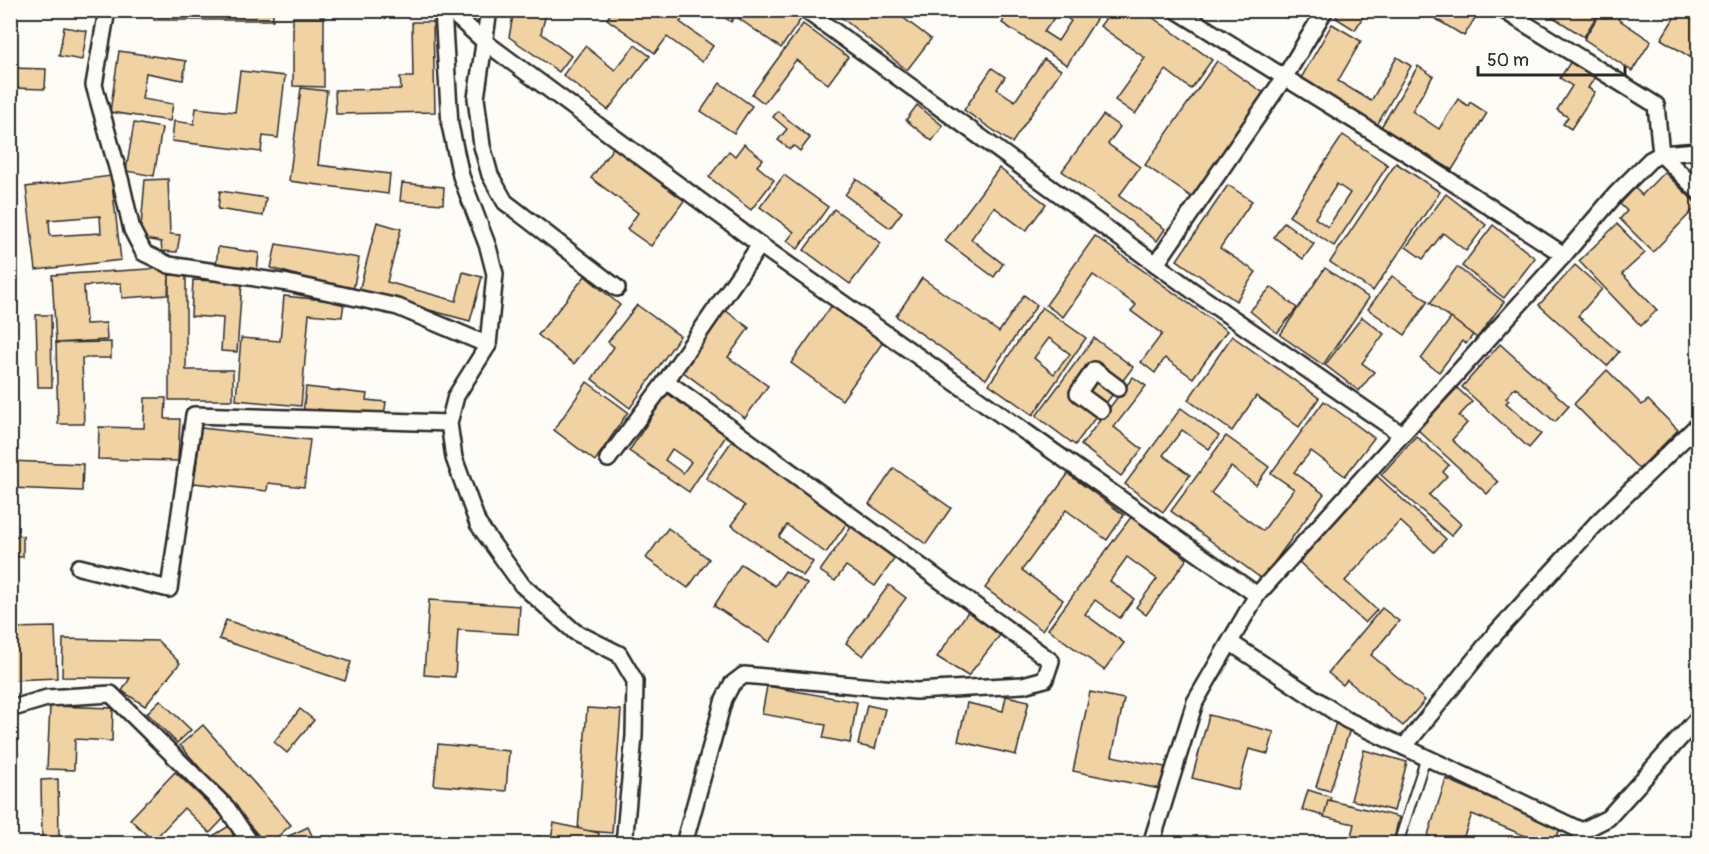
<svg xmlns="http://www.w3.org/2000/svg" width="1709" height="854" font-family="Pangolin,sans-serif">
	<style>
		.building { fill: #f1d2a3; stroke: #2b2b2b; stroke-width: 1.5; fill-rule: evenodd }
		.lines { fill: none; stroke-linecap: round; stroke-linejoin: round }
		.service-casing { stroke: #2b2b2b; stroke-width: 12 }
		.minor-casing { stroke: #2b2b2b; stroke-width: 20 }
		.service { stroke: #fdfcf7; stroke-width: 8 }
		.minor { stroke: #fdfcf7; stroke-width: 15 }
	</style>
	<rect width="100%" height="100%" fill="#fdfcf7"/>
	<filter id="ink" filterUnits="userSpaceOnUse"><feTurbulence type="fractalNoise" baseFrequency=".0167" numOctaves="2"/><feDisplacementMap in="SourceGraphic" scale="12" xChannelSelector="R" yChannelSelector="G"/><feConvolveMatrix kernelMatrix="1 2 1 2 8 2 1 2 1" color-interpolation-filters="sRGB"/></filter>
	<g filter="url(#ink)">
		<!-- building -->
		<g class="building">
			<rect x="154" y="10" width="119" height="10"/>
			<path d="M514,10h33l-6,23 30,23 -12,16 -50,-35z"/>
			<path d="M613,10h75l-8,12 33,24 -11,16 -35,-25 -12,16 -48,-34z"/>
			<path d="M704,10h85l12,9 -20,29 -46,-32 -4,6 -13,-9 -4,5z"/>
			<path d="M832,10h61l38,29 -24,31z"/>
			<path d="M1009,10h17l5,4 3,-4h68l-35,55 -65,-42zM1058,12l13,9 -13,20 -14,-9z"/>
			<path d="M1112,10h30l70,50 -21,29 -25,-19 -31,44 -20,-14 30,-42 -45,-32z"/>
			<path d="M1340,10h27l-12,20 -19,-12z"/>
			<path d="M1421,10h59l-16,26z"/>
			<path d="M1542,10h58l-16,27z"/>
			<path d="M1602,10h22l-6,9 33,22 -19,30 -48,-32z"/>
			<path d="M1679,10l19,11v35l-2,5 -35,-22z"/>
			<path d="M10,12l4,46 -4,1z"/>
			<path d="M293,17h31v70l-31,-1z"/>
			<path d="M412,22h21l2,90 -99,2 -1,-24 66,-1 -1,-12h13z"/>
			<path d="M803,24l45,33 -20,27 -32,-24 -32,43 -12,-9z"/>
			<path d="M1332,24l29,17 -23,40 33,20 26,-44 14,9 -34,59 -77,-45z"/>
			<path d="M64,27l23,4 -5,29 -23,-4z"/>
			<path d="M635,45l15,11 -42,54 -45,-35 22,-29 30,24z"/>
			<path d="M119,51l67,10 -3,19 -37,-7 -4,26 31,5 -3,17 -60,-9z"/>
			<path d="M1044,59l17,11 -49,73 -48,-33 28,-42 13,9 -8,12 18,12z"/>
			<path d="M1217,61l48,33 -72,104 -48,-33z"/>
			<path d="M1571,61l24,16 -7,11 7,4 -24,37 -8,-5 5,-7 -11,-7 15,-24 -12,-8z"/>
			<path d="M1418,66l15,10 -21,35 27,18 19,-30 10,7 2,-4 17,11 -35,57 -71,-43z"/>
			<path d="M10,68l36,1 -1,20 -32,-1 -3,15z"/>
			<path d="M240,71l45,5 -7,62 -15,-2 -2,16 -89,-11 2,-20 20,3 2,-16 39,4z"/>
			<path d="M720,83l32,23 -18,27 -33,-22z"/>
			<path d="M301,88l26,3 -9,74 72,9 -2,20 -99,-13z"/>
			<path d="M917,105l26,21 -11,15 -26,-21z"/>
			<path d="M778,111l32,27 -10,13 -6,-5 -4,3 -12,-9 9,-11 -14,-12z"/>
			<path d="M1103,115l17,12 -12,17 32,23 -21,29 46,33 -8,12 -95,-70z"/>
			<path d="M134,123l28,5 -8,48 -28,-5z"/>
			<path d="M1343,135l45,30 -54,81 -45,-30zM1337,184l13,9 -22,34 -13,-9z"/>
			<path d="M744,144l19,15 -6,7 17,14 -23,30 -42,-33 20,-26 6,5z"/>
			<path d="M615,145l71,53 -35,48 -24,-17 11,-16 -47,-35z"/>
			<path d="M1396,163l44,29 -67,99 -43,-29z"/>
			<path d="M999,168l47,36 -20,27 -32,-24 -23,32 32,25 -9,13 -49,-36z"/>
			<path d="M1664,172l34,33 -45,47 -33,-33 7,-8 -7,-7 15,-16 7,7z"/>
			<path d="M784,175l44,32 -30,42 -11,-8 7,-9 -34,-25z"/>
			<path d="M111,176l10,84 -85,10 -10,-83zM100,216l1,17 -51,3 -1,-16z"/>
			<path d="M168,179l2,55 10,1 -3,17 -15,-1 -1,-9 -21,-4 5,-58z"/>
			<path d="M856,179l46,33 -12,16 -45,-33z"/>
			<path d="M402,183l42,4 -1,17 -43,-3z"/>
			<path d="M1228,185l24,16 -32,47 36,24 -20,29 -59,-41z"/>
			<path d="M220,191l46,7 -3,18 -45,-7z"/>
			<path d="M1446,194l40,31 -20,26 -23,-18 -20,26 -17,-12z"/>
			<path d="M834,209l47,34 -31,41 -46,-34z"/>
			<path d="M377,222l24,7 -14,53 69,19 7,-29 19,5 -12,44 -111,-30z"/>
			<path d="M1284,222l30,22 -11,15 -29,-22z"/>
			<path d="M1617,224l28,29 -23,21 35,36 -16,16 -62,-65z"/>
			<path d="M1493,225l42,33 -31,40 -42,-32z"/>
			<path d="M1095,236l132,95 -34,47 -28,-20 -10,15 -14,-11 21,-28 -31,-23 5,-6 -43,-30 -30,42 -17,-12z"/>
			<path d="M276,244l83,14 -6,33 -82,-23z"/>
			<path d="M218,247l41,6 -2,19 -41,-5z"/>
			<path d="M1575,265l27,24 -24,27 41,36 -12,14 -68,-61z"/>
			<path d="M1457,267l47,35 -27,36 -47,-35z"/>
			<path d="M166,268l3,7 -1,20 -46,3 -1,-15 -37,3 2,38 20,-1 1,17 -51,3 -4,-68z"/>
			<path d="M1325,268l44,30 -46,67 -43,-30z"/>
			<path d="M169,275h17v95h47v30h-64z"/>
			<path d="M585,276l35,29 -46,59 -36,-29z"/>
			<path d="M1392,276l36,25 -23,34 -37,-26z"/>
			<path d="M922,278l77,54 25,-37 13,10 -51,74 -90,-63z"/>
			<path d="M193,280l49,2 -5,70 -16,-1 2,-33 -32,-2z"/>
			<path d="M1271,287l26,21 -20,25 -27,-22z"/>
			<path d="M284,296l60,6 -2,15 -33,-3 -8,92 -65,-6 5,-62 39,3z"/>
			<path d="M637,305l43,31 -50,72 -38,-29 22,-32 -6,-5z"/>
			<path d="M832,305l51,37 -41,58 -51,-37z"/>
			<path d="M1042,307l44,31 -53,77 -44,-31zM1049,338l21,16 -16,20 -20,-16z"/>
			<path d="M725,310l24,18 -21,29 40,29 -23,32 -63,-47z"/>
			<path d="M36,315h15l1,72h-14z"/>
			<path d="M1362,317l22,17 -22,29 12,9 -15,19 -34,-26z"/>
			<path d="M1451,318l22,17 -7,9 -4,-3 -23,31 -18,-13z"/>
			<path d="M1232,336l87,62 -20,29 -43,-31 -24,35 -44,-31z"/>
			<path d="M1094,338l39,29 -58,78 -39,-29z"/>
			<path d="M111,342v16h-29l2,66h-26l-2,-81z"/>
			<path d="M1500,344l69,62 -14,16 -40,-35 -9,11 3,2 -3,3 35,31 -12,14 -67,-61z"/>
			<path d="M1607,370l35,35 6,-5 30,30 -39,39 -65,-65z"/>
			<path d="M1133,377l13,9 -32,41 28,22 -21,27 -40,-31z"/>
			<path d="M587,382l41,30 -33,49 -41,-31z"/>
			<path d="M306,387l61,7 -1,6 20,2 -2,14 -66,-7 -1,5h-14z"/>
			<path d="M1457,388l15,14 -13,14 8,7 -15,17 46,42 -11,12 -69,-64z"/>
			<path d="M668,392l60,41 -39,59 -60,-41zM672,449l19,13 -8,11 -18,-13z"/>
			<path d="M145,398h21l-1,21h15l-2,42 -80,-2 1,-32 45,1z"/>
			<path d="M1324,401l50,37 -29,38 -34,-25 -17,21 30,22 -62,85 -91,-68 55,-75 43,31 -13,18 -25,-18 -20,26 52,38 31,-42 -23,-16z"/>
			<path d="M1181,408l38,28 -10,13 -27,-19 -19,25 27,20 -27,37 -38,-28z"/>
			<path d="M201,428l109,12 -6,47 -36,-4 -1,8 -73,-8z"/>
			<path d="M1416,436l33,29 -6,7 4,4 -18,19 32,29 -10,12 -70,-61z"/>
			<path d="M734,438l115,82 -23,33 -39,-28 -8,12 34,25 -10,14 -72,-51 14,-19 -39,-28z"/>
			<path d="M10,461l73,3 -1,27 -72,-3z"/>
			<path d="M894,468l57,40 -25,36 -57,-40z"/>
			<path d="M1068,474l56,41 -17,25 -41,-30 -44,60 41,30 -21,30 -57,-42z"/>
			<path d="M1377,476l69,63 -12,13 -34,-31 -55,60 32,29 -12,13 -66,-61z"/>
			<path d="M1131,517l56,42 -41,56 -10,-8 21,-28 -30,-22 -17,24 24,18 -14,19 -25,-18 -10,14 39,29 -20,27 -56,-41z"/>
			<path d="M854,523l44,31 -23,32 -29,-20 -11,15 -15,-10z"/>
			<path d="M668,528l41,31 -21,29 -42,-30z"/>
			<rect x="10" y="536" width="13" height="21"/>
			<path d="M741,564l34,22 10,-15 22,13 -37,58 -56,-36z"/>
			<path d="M889,585l17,13 -43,58 -17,-13z"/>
			<path d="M429,600l91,6 -2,28 -60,-4 -3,47 -31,-2z"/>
			<path d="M1382,608l17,13 -28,34 54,45 -22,26 -56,-46 -4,5 -15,-12z"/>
			<path d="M969,610l32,24 -33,42 -31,-19z"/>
			<path d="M226,620l125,42 -6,19 -126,-42z"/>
			<path d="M55,627l2,51 -47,2v-52z"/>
			<path d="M63,639l95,2 22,22 -35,43 -23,-15 8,-13 -68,-1z"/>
			<path d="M767,686l90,16 -7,41 -27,-5 3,-13 -64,-11z"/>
			<path d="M1090,692l34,7 -12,57 53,11 -5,22 -87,-18z"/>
			<path d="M1006,696l23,5 -13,54 -58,-14 9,-38 36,8z"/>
			<path d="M160,700l31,30 -14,13 -30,-30z"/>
			<path d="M867,705l18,4 -10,40 -17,-4z"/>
			<path d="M50,706l63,2 -1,33 -37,-2 -1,31 -27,-1z"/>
			<path d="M587,708l34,2 -9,123 -34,-3z"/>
			<path d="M300,709l14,11 -27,33 -13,-11z"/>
			<path d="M1209,715l65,17 -6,22 -19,-5 -11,41 -46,-12z"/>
			<path d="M1336,722l15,4 -21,65 -14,-4z"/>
			<path d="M203,725l88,100 -22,19h-3l-86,-99z"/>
			<path d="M438,744l71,7 -3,40 -72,-6z"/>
			<path d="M1364,750l43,12 -13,49 -43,-11z"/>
			<path d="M175,772l49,46 -14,15 -26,-25 -31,33 -23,-22z"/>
			<path d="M58,779l1,57 14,-1 1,9h-64v-3l32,-1 -1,-60z"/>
			<path d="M1446,779l115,49 -9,16h-7l-73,-30 -11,30h-36z"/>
			<path d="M1308,790l23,7 -6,19 -23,-6z"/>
			<path d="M1328,800l71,17 -6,27h-44l5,-20 -30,-7z"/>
			<path d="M554,823l45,10 -2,11h-61l2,-8 13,3z"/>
			<path d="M229,826l8,18h-23l-3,-7z"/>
			<path d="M308,827l8,17h-34l-2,-4z"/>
		</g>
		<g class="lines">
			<!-- service casing -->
			<g class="service-casing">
				<path id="service" d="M1398,844l28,-87"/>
			</g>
			<!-- minor casing -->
			<g class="minor-casing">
				<g id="minor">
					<path d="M107,10l-13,75 27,97 11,48 12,23 25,12 119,18 110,24 90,38"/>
					<path d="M443,10l7,115 11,51 27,71 7,27 -7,71 -32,51 -7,27 5,35 24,66 44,61 53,47 44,22 16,27 -1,55 -10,108"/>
					<path d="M449,10l36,32 275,203 497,350"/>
					<path d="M489,10l-13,88 6,48 8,29 15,27 112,86"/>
					<path d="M805,10l388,281 208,143"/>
					<path d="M1176,10l245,152 143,93"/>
					<path d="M1503,10l153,95 5,49 37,-3"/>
					<path d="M1156,264l128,-186 41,-68"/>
					<path d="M666,381l385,280 -6,18 -22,6 -107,6 -172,-16 -12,9 -8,15 -40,145"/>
					<path d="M1101,410l-23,-17 16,-23 24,18"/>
					<path d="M608,459l58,-78 94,-136"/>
					<path d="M79,567l90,22 25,-174 255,8"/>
					<path d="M1231,643l116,77 235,111 -2,13"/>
					<path d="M10,709l37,-11 64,-4 116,114 24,36"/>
					<path d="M1404,747l91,-113 101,-110 102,-99"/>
					<path d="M1582,831l26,-13 90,-100"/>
					<path d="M1151,844l44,-142 62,-107 307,-340 52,-61 34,-34 11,-6 37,37"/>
				</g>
			</g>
			<!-- service -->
			<use href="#service" class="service"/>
			<!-- minor -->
			<use href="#minor" class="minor"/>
		</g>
	</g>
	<!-- margin -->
	<rect width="1709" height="854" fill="none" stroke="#fdfcf7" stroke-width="36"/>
	<rect x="18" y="18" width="1673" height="818" fill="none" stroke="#2b2b2b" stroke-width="2" filter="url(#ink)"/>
	<!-- scale -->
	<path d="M1478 66v9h147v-9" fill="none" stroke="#2b2b2b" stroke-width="3"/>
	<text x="1487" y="66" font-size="18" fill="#2b2b2b" stroke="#fdfcf7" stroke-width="4.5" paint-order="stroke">50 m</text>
</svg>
